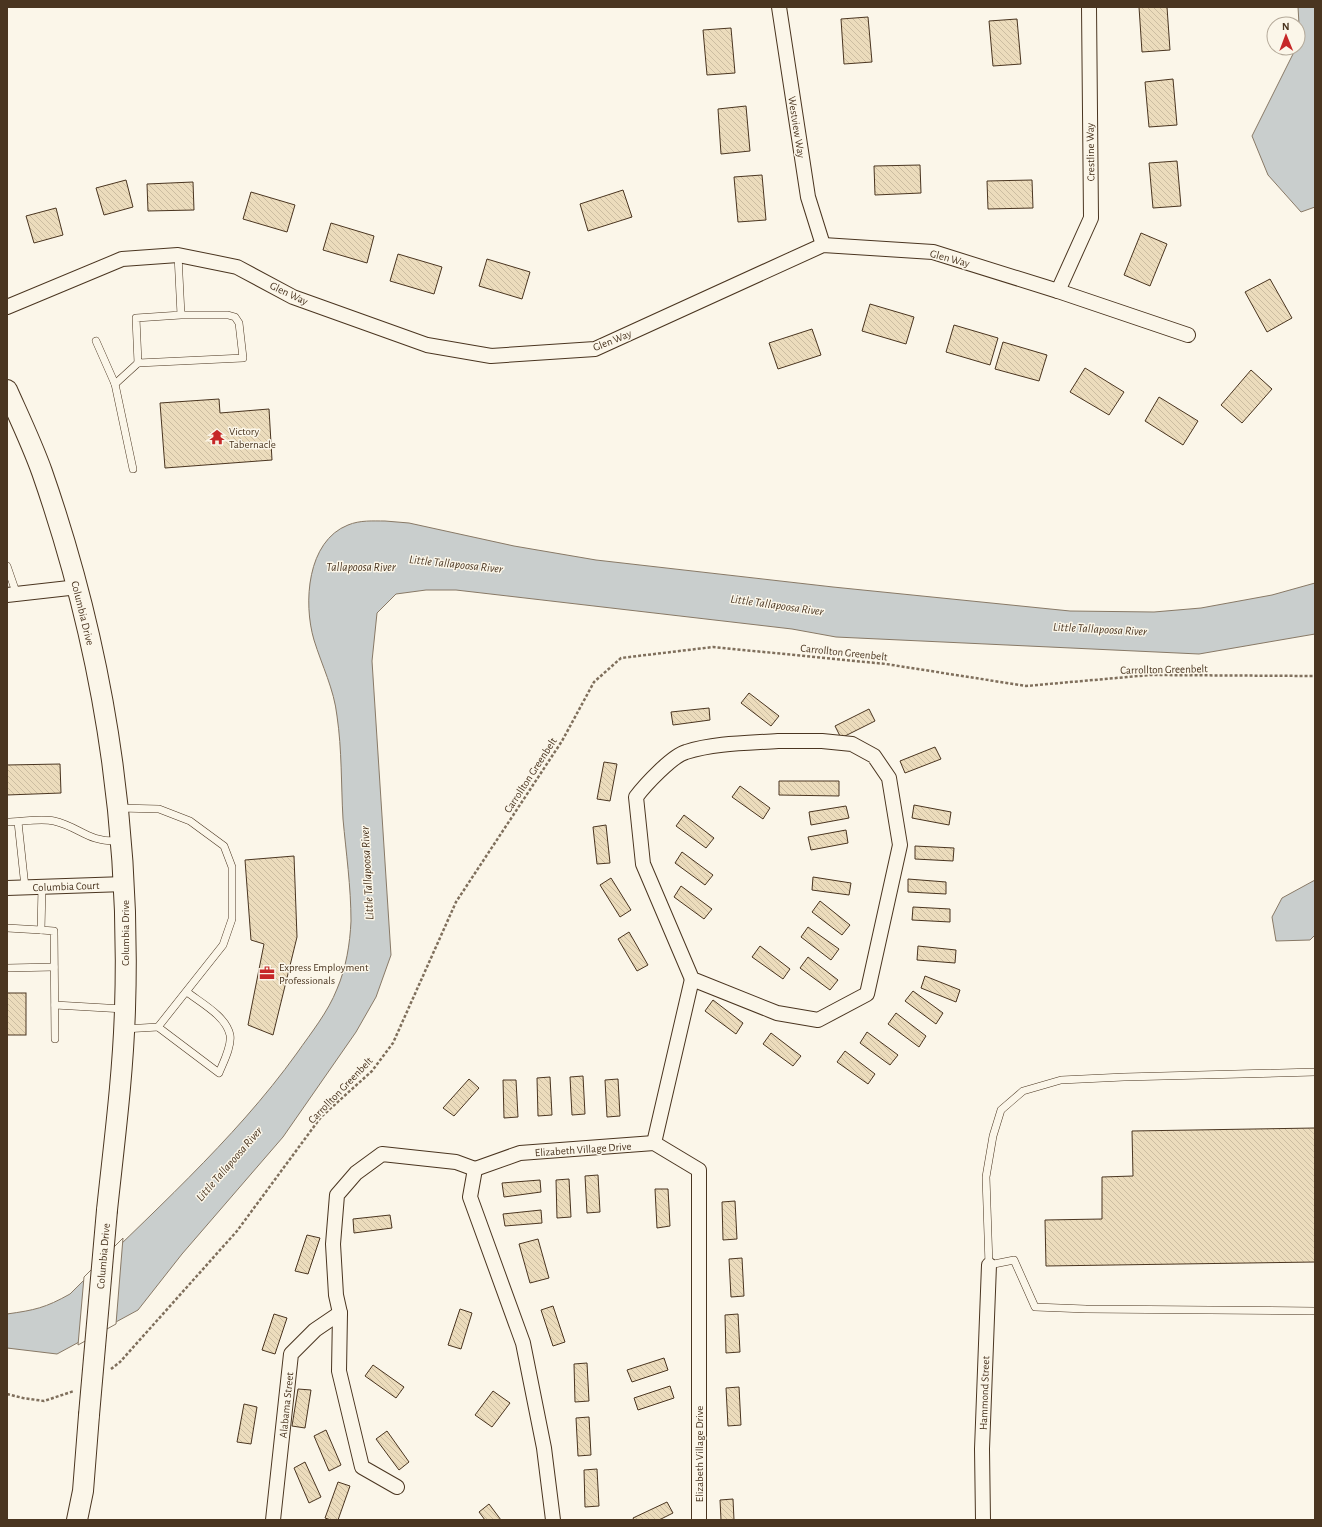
<svg xmlns="http://www.w3.org/2000/svg" width="1322" height="1527" font-family="'Alegreya Sans',sans-serif">
	<style>
		.water { fill: #c9cecd; stroke: #887966 }
		.pier { fill: #fbf6e9; stroke: #887966 }
		.building { fill: url(#building-back-hatch); stroke: #4a3520 }
		.lines { fill: none; stroke-linecap: round; stroke-linejoin: round }
		.lane-casing { stroke: #4a3520; stroke-width: 8 }
		.street-casing { stroke: #4a3520; stroke-width: 16 }
		.secondary-casing { stroke: #4a3520; stroke-width: 22 }
		.path { stroke: #7f6f5c; stroke-width: 2.5; stroke-dasharray: 3 2; stroke-linecap: butt }
		.lane { stroke: #fbf6e9; stroke-width: 7 }
		.street { stroke: #fbf6e9; stroke-width: 14 }
		.secondary { stroke: #fbf6e9; stroke-width: 20 }
		.secondary-bridge-casing { stroke: #4a3520; stroke-width: 22; stroke-linecap: butt }
		.secondary-bridge { stroke: #fbf6e9; stroke-width: 20 }
		.labels { text-anchor: middle; stroke-width: 3; stroke-linejoin: round; paint-order: stroke }
		.street-label { font-size: 11px; fill: #4a3520; stroke: #fbf6e9 }
		.poi-label { font-size: 11px; fill: #4a3520; stroke: #fbf6e9; text-anchor: start }
		.water-label { font-size: 12px; font-style: italic; fill: #4a3520; stroke: #fbf6e9 }
	</style>
	<defs>
		<pattern id="building-back-hatch" width="6" height="6" patternUnits="userSpaceOnUse"><rect width="6" height="6" fill="#ecdcbc"/><path d="M-1 5l2 2M0 0l6 6M5-1l2 2" fill="none" stroke="#ccbda1"/></pattern>
	</defs>
	<rect width="100%" height="100%" fill="#fbf6e9"/>
	<!-- water -->
	<g class="water">
		<path d="M1298,7h17v200l-14,5 -33,-37 -16,-39 44,-88h2l2,-7z"/>
		<path d="M385,521l24,2 105,23 82,14 237,27 237,24 84,1 47,-4 71,-13 43,-12v51l-116,20 -363,-17 -44,-8 -336,-39h-30l-30,4 -19,19 -5,48 19,294 -15,42 -20,35 -73,105 -101,117 -44,56 -81,44 -50,-6v-34c28,-4 38,-6 63,-20 77,-77 164,-153 227,-241 14,-20 31,-41 40,-64 9,-21 13,-45 14,-68 0,-34 -5,-69 -8,-102 -2,-35 -1,-69 -6,-103 -3,-27 -15,-50 -23,-76 -11,-37 -7,-99 34,-115 12,-5 25,-4 37,-4z"/>
		<path d="M1315,880v55l-5,5 -34,1 -4,-24 10,-19z"/>
	</g>
	<!-- pier -->
	<path class="pier" d="M123,1238l-7,86 -38,21 6,-68z"/>
	<!-- building -->
	<g class="building">
		<path d="M1139,7h28l3,43 -28,2z"/>
		<path d="M868,17l4,45 -28,2 -3,-45z"/>
		<path d="M1017,19l4,45 -28,2 -4,-45z"/>
		<path d="M731,28l4,45 -28,2 -4,-45z"/>
		<path d="M1173,79l4,46 -28,2 -4,-45z"/>
		<path d="M746,106l4,45 -29,3 -3,-45z"/>
		<path d="M1177,161l4,45 -28,2 -4,-45z"/>
		<path d="M920,165l1,28 -46,2 -1,-29z"/>
		<path d="M762,175l4,45 -28,2 -4,-45z"/>
		<path d="M126,180l7,27 -29,8 -8,-27z"/>
		<path d="M1032,180l1,28 -45,1 -1,-28z"/>
		<path d="M193,182l1,28 -46,1 -1,-27z"/>
		<path d="M623,190l9,27 -44,14 -8,-27z"/>
		<path d="M251,192l44,13 -8,27 -44,-13z"/>
		<path d="M56,208l7,27 -29,8 -8,-27z"/>
		<path d="M331,223l43,13 -7,27 -44,-13z"/>
		<path d="M1141,233l26,11 -17,42 -26,-11z"/>
		<path d="M398,254l44,13 -8,27 -44,-13z"/>
		<path d="M487,259l43,13 -8,27 -43,-13z"/>
		<path d="M1270,279l22,39 -25,14 -22,-40z"/>
		<path d="M870,304l44,13 -8,27 -44,-13z"/>
		<path d="M954,325l44,13 -8,27 -44,-13z"/>
		<path d="M812,329l9,26 -43,14 -9,-26z"/>
		<path d="M1003,342l44,13 -8,26 -44,-12z"/>
		<path d="M1085,368l39,24 -15,23 -39,-23z"/>
		<path d="M1251,370l21,19 -30,34 -21,-18z"/>
		<path d="M1159,397l39,24 -15,24 -38,-24z"/>
		<path d="M219,399l1,14 49,-4 3,51 -107,8 -5,-65z"/>
		<path d="M749,693l30,23 -8,10 -30,-23z"/>
		<path d="M709,708l1,12 -37,5 -2,-13z"/>
		<path d="M869,709l6,12 -34,17 -6,-12z"/>
		<path d="M935,747l6,12 -36,14 -5,-12z"/>
		<path d="M604,762l13,2 -7,37 -13,-2z"/>
		<path d="M60,764l1,29 -54,2v-30z"/>
		<path d="M779,781h60v15l-60,-1z"/>
		<path d="M740,786l30,22 -7,11 -31,-22z"/>
		<path d="M914,805l37,7 -2,13 -37,-7z"/>
		<path d="M846,806l3,12 -38,7 -2,-13z"/>
		<path d="M684,815l30,23 -8,10 -30,-22z"/>
		<path d="M606,825l4,38 -13,1 -4,-37z"/>
		<path d="M846,830l2,13 -37,7 -3,-13z"/>
		<path d="M915,846l39,2 -1,13 -38,-2z"/>
		<path d="M682,852l31,23 -8,10 -30,-22z"/>
		<path d="M294,856l3,81 -24,98 -25,-10 16,-81 -13,-4 -6,-80z"/>
		<path d="M813,877l38,6 -2,12 -37,-5z"/>
		<path d="M611,878l20,32 -11,7 -20,-32z"/>
		<path d="M908,879l38,3v12l-38,-2z"/>
		<path d="M681,886l31,23 -8,10 -30,-22z"/>
		<path d="M820,901l30,24 -8,10 -30,-23z"/>
		<path d="M913,907l37,2v13l-38,-2z"/>
		<path d="M808,927l31,22 -8,11 -30,-23z"/>
		<path d="M629,932l19,33 -11,6 -19,-32z"/>
		<path d="M760,946l30,23 -7,10 -31,-22z"/>
		<path d="M918,946l38,4 -1,13 -38,-3z"/>
		<path d="M808,957l30,23 -8,10 -30,-22z"/>
		<path d="M925,976l35,14 -4,12 -35,-14z"/>
		<path d="M913,991l30,22 -7,11 -31,-23z"/>
		<rect x="7" y="993" width="19" height="42"/>
		<path d="M713,1000l30,23 -7,11 -31,-23z"/>
		<path d="M896,1013l30,23 -7,11 -31,-23z"/>
		<path d="M867,1032l31,23 -8,10 -30,-22z"/>
		<path d="M771,1033l30,23 -8,10 -30,-22z"/>
		<path d="M845,1051l30,23 -7,10 -31,-22z"/>
		<path d="M583,1076l2,38 -13,1 -2,-38z"/>
		<path d="M550,1077l2,38 -14,1 -1,-38z"/>
		<path d="M469,1079l10,9 -25,28 -11,-8z"/>
		<path d="M618,1079l2,37 -13,1 -2,-37z"/>
		<path d="M503,1080h13l2,37 -14,1z"/>
		<path d="M1315,1128v134l-269,4 -1,-46 57,-1v-42l31,-1 -1,-45z"/>
		<path d="M598,1175l2,37 -13,1 -2,-37z"/>
		<path d="M569,1179l2,38 -14,1 -1,-38z"/>
		<path d="M540,1180l1,12 -37,5 -2,-14z"/>
		<path d="M655,1189h13l2,37 -13,2z"/>
		<path d="M735,1201l2,38 -14,1 -1,-38z"/>
		<path d="M541,1210l1,13 -37,3 -2,-12z"/>
		<path d="M390,1215l2,13 -38,5 -1,-14z"/>
		<path d="M307,1235l13,3 -12,36 -13,-3z"/>
		<path d="M538,1239l11,39 -19,5 -11,-39z"/>
		<path d="M742,1258l2,38 -13,1 -2,-38z"/>
		<path d="M553,1306l12,36 -12,4 -12,-36z"/>
		<path d="M460,1309l12,4 -11,36 -13,-4z"/>
		<path d="M274,1314l13,4 -12,36 -13,-4z"/>
		<path d="M738,1314l2,38 -14,1 -1,-38z"/>
		<path d="M664,1358l4,12 -36,12 -5,-12z"/>
		<path d="M587,1363l2,38 -14,1 -1,-38z"/>
		<path d="M373,1365l31,22 -8,11 -31,-22z"/>
		<path d="M670,1386l4,12 -36,12 -4,-12z"/>
		<path d="M739,1387l2,38 -13,1 -2,-38z"/>
		<path d="M298,1389l13,1 -6,38 -13,-2z"/>
		<path d="M493,1391l17,12 -18,24 -17,-12z"/>
		<path d="M244,1404l13,3 -6,37 -14,-2z"/>
		<path d="M589,1417l2,38 -13,1 -2,-38z"/>
		<path d="M326,1430l15,35 -12,6 -15,-35z"/>
		<path d="M387,1431l22,31 -10,8 -23,-31z"/>
		<path d="M305,1462l16,35 -12,6 -15,-35z"/>
		<path d="M597,1469l2,37 -14,1 -1,-37z"/>
		<path d="M338,1482l12,4 -12,34h-7l-6,-2z"/>
		<path d="M733,1499l1,21h-13l-1,-20z"/>
		<path d="M667,1502l6,11 -14,7h-25l-1,-2z"/>
		<path d="M489,1504l12,16h-16l-6,-8z"/>
	</g>
	<g class="lines">
		<!-- lane casing -->
		<g class="lane-casing">
			<g id="lane">
				<path d="M178,255l3,60 -45,3 2,45 105,-5 -4,-35 -4,-6 -7,-2h-47"/>
				<path d="M96,341l19,43 18,85"/>
				<path d="M115,384l23,-21"/>
				<path d="M7,566l10,29"/>
				<path d="M119,808l40,1 31,12 34,25 8,21v52l-9,26 -65,82 -34,2"/>
				<path d="M7,822c14,0 33,-4 47,-1 26,6 33,21 64,20"/>
				<path d="M18,822l7,65"/>
				<path d="M42,887l-1,43 13,1 1,108"/>
				<path d="M7,928l34,2"/>
				<path d="M7,968l47,-1"/>
				<path d="M55,1005l69,4"/>
				<path d="M158,1027l61,46c4,-10 13,-27 11,-38 -4,-19 -29,-32 -43,-43"/>
				<path d="M1315,1072l-191,5 -63,3 -38,11 -22,19 -8,26 -7,41 3,88 25,-5 21,47 51,2 229,2"/>
			</g>
		</g>
		<!-- street casing -->
		<g class="street-casing">
			<g id="street">
				<path d="M779,7l29,190 15,48"/>
				<path d="M1058,291l33,-73 -2,-211"/>
				<path d="M7,307l115,-48 56,-4 59,12 56,30 134,48 64,11 104,-7 228,-104 110,7 125,39 130,44"/>
				<path d="M7,595l71,-8"/>
				<path d="M778,741h44l30,3 22,12 15,22 11,67 -33,149 -49,26 -41,-7 -85,-34 -49,-115 -7,-67c9,-12 36,-41 50,-45 28,-9 62,-9 92,-11z"/>
				<path d="M7,888l118,-4"/>
				<path d="M654,1143l38,-164"/>
				<path d="M475,1169l45,-16 134,-10 45,27v350"/>
				<path d="M475,1169l-5,28 53,146 21,105 9,72"/>
				<path d="M397,1487l-35,-20 -23,-96 1,-58 -4,-18 -3,-51 4,-49 19,-22 26,-19 74,8 19,7"/>
				<path d="M273,1520l18,-166 24,-24 25,-17"/>
				<path d="M983,1520l-1,-71 7,-184"/>
			</g>
		</g>
		<!-- secondary casing -->
		<g class="secondary-casing">
			<g id="secondary">
				<path d="M7,390c12,27 25,54 35,82 60,172 89,354 83,537 -2,67 -11,135 -18,201"/>
				<path d="M77,1520l6,-29 6,-76"/>
			</g>
		</g>
		<!-- path -->
		<g class="path">
			<path d="M111,1369l9,-7 117,-131 84,-114 51,-46 21,-28 63,-141 106,-161 32,-59 27,-24 92,-11 173,17 140,22 124,-11 165,1"/>
			<path d="M7,1394l16,4 21,3 30,-10"/>
		</g>
		<!-- lane -->
		<use href="#lane" class="lane"/>
		<!-- street -->
		<use href="#street" class="street"/>
		<!-- secondary -->
		<use href="#secondary" class="secondary"/>
		<!-- secondary-bridge casing -->
		<g class="secondary-bridge-casing">
			<path id="secondary-bridge" d="M89,1415l18,-205"/>
		</g>
		<!-- secondary-bridge -->
		<use href="#secondary-bridge" class="secondary-bridge"/>
	</g>
	<!-- icons -->
	<defs>
		<g id="temple-bare" transform="scale(1.2)"><path d="M0-6L5-2H3V0L6.5 2.5H4V6H1.5V3h-3V6H-4V2.5H-6.5L-3 0V-2H-5Z" fill="#c62828" stroke="#fbf6e9" stroke-width="2.5" paint-order="stroke"/></g>
		<g id="office-bare" transform="scale(1.2)"><path d="M-6-3h4V-5.5h4V-3h4V5H-6ZM-1-4.5V-3h2v-1.5ZM-6 0V1H6V0Z" fill="#c62828" stroke="#fbf6e9" stroke-width="2.5" paint-order="stroke"/></g>
	</defs>
	<g fill-rule="evenodd">
		<use href="#temple-bare" x="217" y="437"/>
		<use href="#office-bare" x="267" y="973"/>
	</g>
	<g class="labels">
		<!-- street labels -->
		<g class="street-label">
			<text transform="translate(797 127) rotate(81)" y="4">Westview Way</text>
			<text transform="translate(1090 152) rotate(-91)" y="4">Crestline Way</text>
			<text transform="translate(950 258) rotate(15)" y="4">Glen Way</text>
			<text transform="translate(289 293) rotate(25)" y="4">Glen Way</text>
			<text transform="translate(612 340) rotate(-22)" y="4">Glen Way</text>
			<text transform="translate(83 613) rotate(76)" y="4">Columbia Drive</text>
			<text transform="translate(844 652) rotate(6)" y="4">Carrollton Greenbelt</text>
			<text transform="translate(1164 669) rotate(-1)" y="4">Carrollton Greenbelt</text>
			<text transform="translate(530 775) rotate(-57)" y="4">Carrollton Greenbelt</text>
			<text transform="translate(66 886) rotate(-2)" y="4">Columbia Court</text>
			<text transform="translate(125 933) rotate(-90)" y="4">Columbia Drive</text>
			<text transform="translate(340 1090) rotate(-46)" y="4">Carrollton Greenbelt</text>
			<text transform="translate(583 1149) rotate(-4)" y="4">Elizabeth Village Drive</text>
			<text transform="translate(103 1256) rotate(-85)" y="4">Columbia Drive</text>
			<text transform="translate(984 1393) rotate(-88)" y="4">Hammond Street</text>
			<text transform="translate(286 1405) rotate(-84)" y="4">Alabama Street</text>
			<text transform="translate(699 1454) rotate(-90)" y="4">Elizabeth Village Drive</text>
		</g>
		<!-- poi labels -->
		<g class="poi-label">
			<text x="229" y="435">Victory<tspan x="229" dy="13">Tabernacle</tspan></text>
			<text x="279" y="971">Express Employment<tspan x="279" dy="13">Professionals</tspan></text>
		</g>
		<!-- water labels -->
		<g class="water-label">
			<text transform="translate(456 564) rotate(6)" y="4">Little Tallapoosa River</text>
			<text x="361" y="571">Tallapoosa River</text>
			<text transform="translate(777 605) rotate(8)" y="4">Little Tallapoosa River</text>
			<text transform="translate(1100 629) rotate(3)" y="4">Little Tallapoosa River</text>
			<text transform="translate(367 873) rotate(-93)" y="4">Little Tallapoosa River</text>
			<text transform="translate(229 1164) rotate(-49)" y="4">Little Tallapoosa River</text>
		</g>
	</g>
	<!-- border -->
	<rect width="1322" height="1527" fill="none" stroke="#4a3520" stroke-width="16"/>
	<!-- north arrow -->
	<g transform="translate(1286 36) rotate(359)"><circle r="19" fill="#fbf6e9" stroke="#b4a999"/>
	<path d="M0-3L7 15L0 10L-7 15Z" fill="#c62828"/>
	<text y="-6" font-size="11" font-weight="bold" text-anchor="middle" fill="#4a3520">N</text>
	</g>
</svg>
